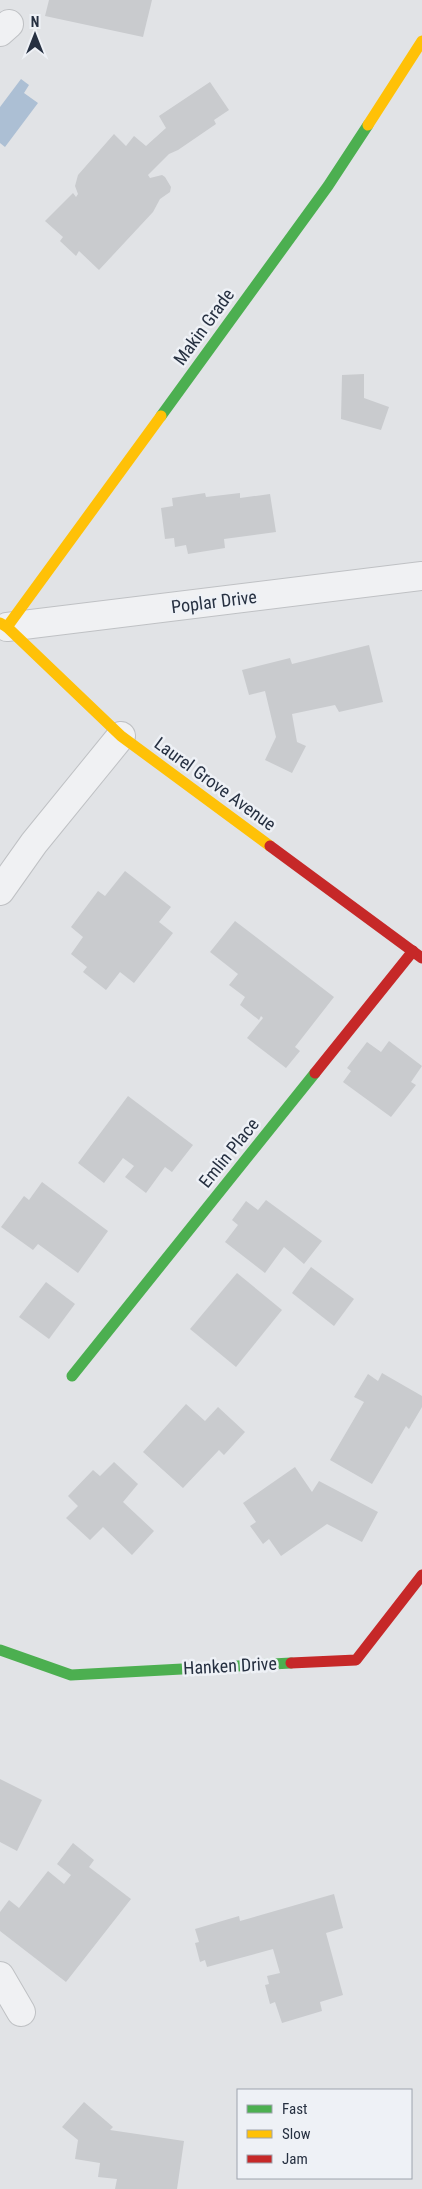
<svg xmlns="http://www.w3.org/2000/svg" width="422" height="2189" font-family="'Roboto Condensed',sans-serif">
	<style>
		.water { fill: #acbfd4 }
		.building { fill: #c9cbce }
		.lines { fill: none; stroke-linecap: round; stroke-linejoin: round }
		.street-casing { stroke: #bfc1c4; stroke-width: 30 }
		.street { stroke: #f0f1f3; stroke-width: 28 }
		.fast { stroke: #4caf50; stroke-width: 11 }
		.slow { stroke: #ffc107; stroke-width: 11 }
		.jam { stroke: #c62828; stroke-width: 11 }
		.labels { text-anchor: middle; stroke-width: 5; stroke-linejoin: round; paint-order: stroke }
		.street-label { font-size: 18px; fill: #263041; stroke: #eef1f6 }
	</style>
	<rect width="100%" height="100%" fill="#e1e3e6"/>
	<!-- water -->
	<path class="water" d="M21,79l8,6 -5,8 14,10 -33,44 -5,-4v-36z"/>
	<!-- building -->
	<g class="building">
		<path d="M49,0h103l-9,37 -98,-21z"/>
		<path d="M210,82l19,28 -15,10 2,4 -38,26 -9,4 -21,21 2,3 12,-3 3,2 6,10 -1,5 -10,7 -7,13 -54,58 -20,-19 -3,5 -16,-15 3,-4 -18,-16 28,-28 3,4 2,-3 -3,-8 3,-11 36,-41 12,12 8,-10 12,10 20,-18 -7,-12z"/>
		<path d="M364,374v24l25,9 -8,23 -40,-11 1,-44z"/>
		<path d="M205,493l1,4 34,-4v5l30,-4 6,38 -52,7 1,9 -37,6 -2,-9 -11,2 -1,-9 -9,1 -4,-31 12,-2 -1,-8z"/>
		<path d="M369,645l14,57 -44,10 -4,-7 -43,9 5,28 9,4 -14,27 -27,-13 11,-23 -11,-46 -16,4 -7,-25 48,-12 2,6z"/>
		<path d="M125,871l46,36 -12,15 14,11 -39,50 -14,-11 -14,18 -23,-18 4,-5 -16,-13 12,-17 -12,-10 27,-36 7,5z"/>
		<path d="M235,921l99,76 -39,50 5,4 -14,17 -39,-30 16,-20 -2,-2 -2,4 -19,-15 5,-8 -16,-12 9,-11 -28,-22z"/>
		<path d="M389,1041l33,25 -11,16 5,3 -25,32 -48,-35 8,-11 -4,-3 20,-26 14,10z"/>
		<path d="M128,1096l65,49 -21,27 -7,-5 -19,26 -21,-16 9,-11 -11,-8 -19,25 -26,-20z"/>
		<path d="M42,1182l66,49 -30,42 -40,-29 -5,6 -32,-23 23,-31 5,4z"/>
		<path d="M266,1200l56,41 -18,23 -20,-17 -19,26 -40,-31 13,-17 -6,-5 14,-19 12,9z"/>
		<path d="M311,1267l43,32 -20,27 -42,-33z"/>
		<path d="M237,1273l45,37 -46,57 -46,-38z"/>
		<path d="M46,1282l29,22 -26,35 -30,-22z"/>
		<path d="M382,1373l40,23v11l-13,22 -3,-3 -34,58 -42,-24 34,-58 -10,-5 14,-23 10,7z"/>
		<path d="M186,1404l19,17 13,-14 27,25 -21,23 -5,-5 -36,38 -40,-36z"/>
		<path d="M114,1462l24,22 -15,18 31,29 -22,24 -29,-28 -13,13 -24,-22 12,-12 -10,-10 25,-26 7,6z"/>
		<path d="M295,1467l17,25 7,-11 59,31 -16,30 -35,-18 -46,32 -12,-17 -6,5 -13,-18 6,-4 -13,-19z"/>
		<path d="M0,1779l42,21 -25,51 -17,-9z"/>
		<path d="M73,1843l21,17 -5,7 42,32 -65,83 -66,-51v-19l9,-12 10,8 29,-37 16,13 7,-9 -14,-11z"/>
		<path d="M334,1894l9,34 -17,5 17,62 -23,7 2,9 -40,12 -7,-21 -5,2 -5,-19 4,-1 -2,-8 13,-3 -7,-24 -66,18 -2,-7 -5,2 -5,-19 4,-1 -4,-13 44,-13 1,5z"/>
		<path d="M84,2102l29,25 -3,3 74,11 -7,48h-62l2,-10 -19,-2 2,-14 -25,-4 3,-19 -16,-13z"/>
	</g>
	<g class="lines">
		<!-- street casing -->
		<g class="street-casing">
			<g id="street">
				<path d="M0,32l9,-8"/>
				<path d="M7,627l415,-51"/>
				<path d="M0,891l34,-48 87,-107"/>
				<path d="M0,1976l21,36"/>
			</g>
		</g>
		<!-- street -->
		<use href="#street" class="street"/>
		<!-- fast -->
		<g class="fast">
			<path d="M161,416l167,-230 40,-61"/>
			<path d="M72,1376l243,-303"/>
			<path d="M0,1650l71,25 220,-12"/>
		</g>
		<!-- slow -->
		<g class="slow">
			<path d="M368,125l54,-84"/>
			<path d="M0,623l7,4 114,109 149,110"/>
			<path d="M7,627l154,-211"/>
		</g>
		<!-- jam -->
		<g class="jam">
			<path d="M270,846l152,112"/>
			<path d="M315,1073l98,-122"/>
			<path d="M291,1663l65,-3 66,-85"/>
		</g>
	</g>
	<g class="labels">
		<!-- street labels -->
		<g class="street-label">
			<text transform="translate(204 327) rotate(-54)" y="6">Makin Grade</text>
			<text transform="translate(214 602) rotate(-7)" y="6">Poplar Drive</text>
			<text transform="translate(215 784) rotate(36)" y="6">Laurel Grove Avenue</text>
			<text transform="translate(229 1153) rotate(-51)" y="6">Emlin Place</text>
			<text transform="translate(230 1666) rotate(-3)" y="6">Hanken Drive</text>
		</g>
	</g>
	<!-- legend -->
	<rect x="237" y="2089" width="175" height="90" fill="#eef1f6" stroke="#9ea4ae"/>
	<rect x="247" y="2105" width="25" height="8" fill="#4caf50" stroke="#9ea4ae"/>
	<text x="282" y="2114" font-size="15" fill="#263041">Fast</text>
	<rect x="247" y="2130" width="25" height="8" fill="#ffc107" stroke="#9ea4ae"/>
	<text x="282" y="2139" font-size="15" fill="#263041">Slow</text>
	<rect x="247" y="2155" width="25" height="8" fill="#c62828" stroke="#9ea4ae"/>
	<text x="282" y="2164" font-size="15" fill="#263041">Jam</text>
	<!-- north arrow -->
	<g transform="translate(35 35)" stroke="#eef1f6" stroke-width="4" paint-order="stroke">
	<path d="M0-4L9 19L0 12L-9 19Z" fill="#263041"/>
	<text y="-8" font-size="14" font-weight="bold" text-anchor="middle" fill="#263041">N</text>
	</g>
</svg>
